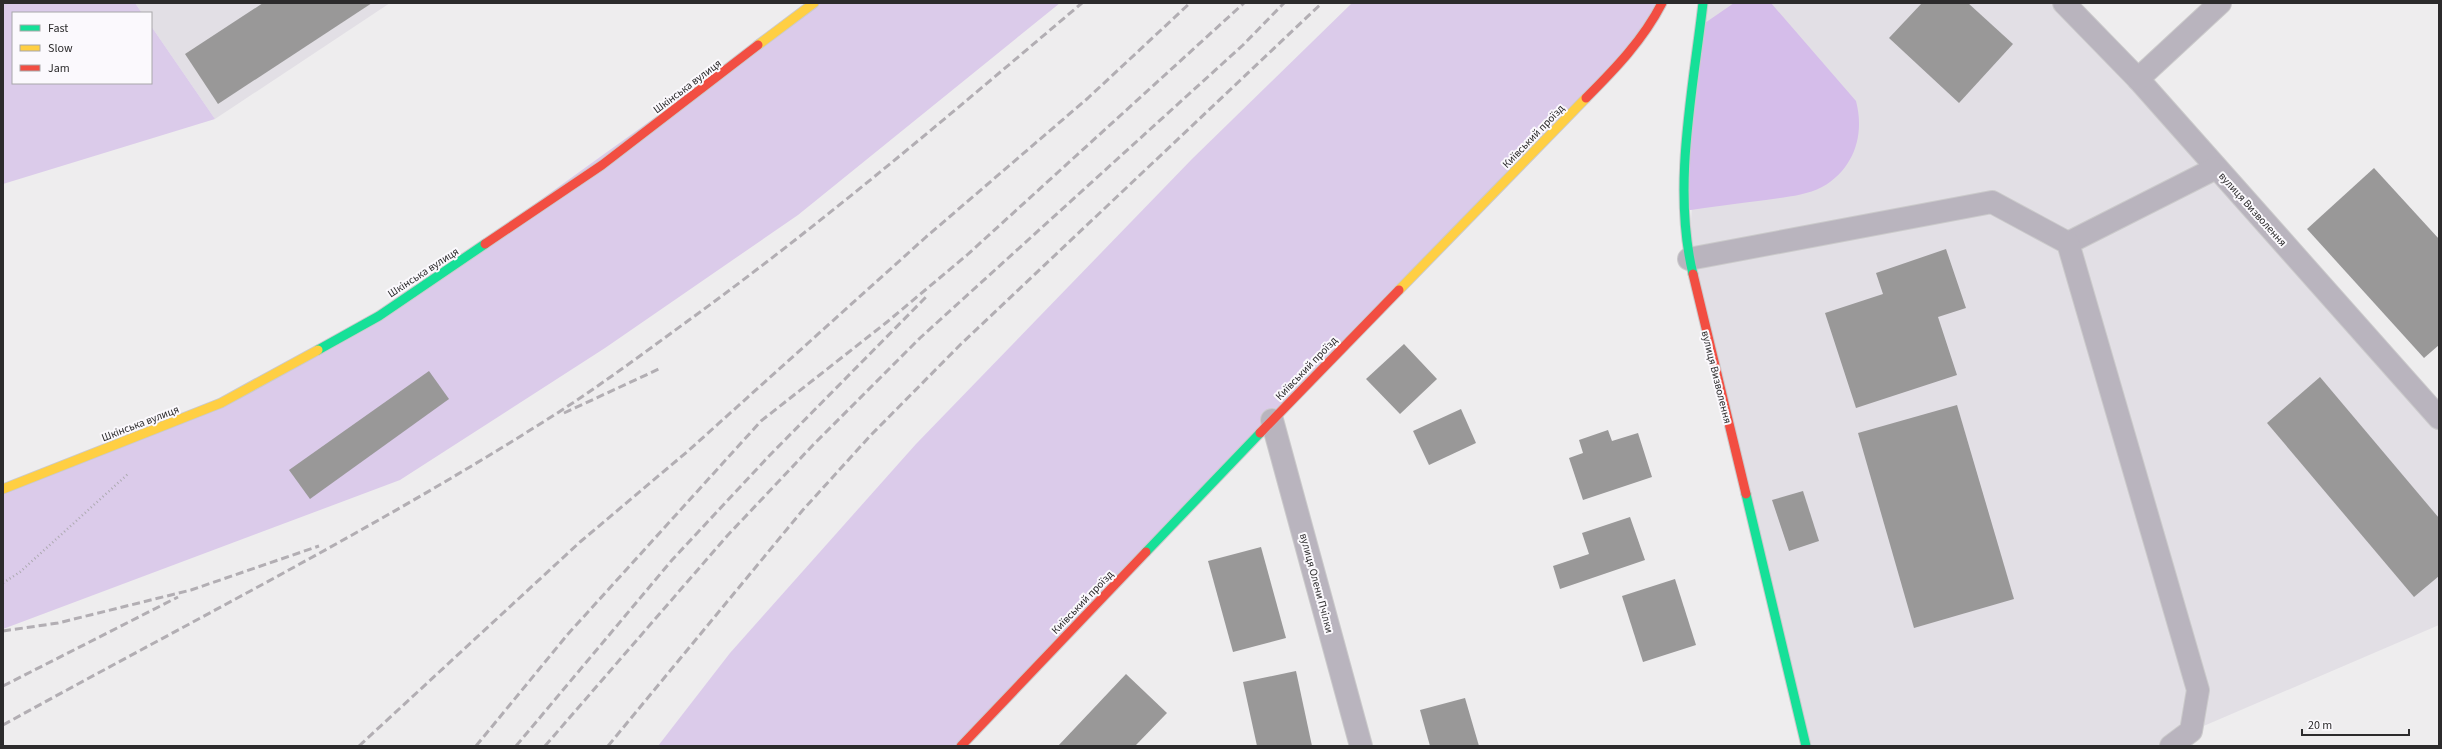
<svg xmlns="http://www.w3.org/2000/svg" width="2442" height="749" font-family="'Source Sans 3',sans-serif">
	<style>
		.built { fill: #e2dfe5 }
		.green { fill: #dbcbea }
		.forest { fill: #d5bdea }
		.building { fill: #999898 }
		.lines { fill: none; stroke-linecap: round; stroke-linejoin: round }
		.street-casing { stroke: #cbcacb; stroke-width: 24 }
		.fast-casing { stroke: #cbcacb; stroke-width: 11 }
		.slow-casing { stroke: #cbcacb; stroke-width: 11 }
		.jam-casing { stroke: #cbcacb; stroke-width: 11 }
		.path { stroke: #adaab1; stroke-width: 2.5; stroke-dasharray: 1 3; stroke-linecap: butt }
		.street { stroke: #b9b4be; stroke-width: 22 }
		.fast { stroke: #16e098; stroke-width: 9 }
		.slow { stroke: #ffcf43; stroke-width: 9 }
		.jam { stroke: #f24e42; stroke-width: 9 }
		.rail { stroke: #b2aeb3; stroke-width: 3; stroke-dasharray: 8 4; stroke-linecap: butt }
		.labels { text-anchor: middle; stroke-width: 4; stroke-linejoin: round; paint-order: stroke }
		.street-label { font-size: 11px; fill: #2c2b2c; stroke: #fbf9fd }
	</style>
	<rect width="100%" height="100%" fill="#eeedee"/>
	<!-- built -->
	<g class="built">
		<path d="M135,3h255l-175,116 -64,-93v-13h-9z"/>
		<path d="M1703,3h361l375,415v207l-247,106 -21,15h-365l-117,-487z"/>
	</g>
	<!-- green -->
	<g class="green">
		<path d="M3,3h132l7,10h-129v70h138v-57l64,93 -212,65z"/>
		<path d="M814,3h246l-262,212 -193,133 -205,132 -397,149v-140l178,-69 198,-104z"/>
		<path d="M1352,3h310l-12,24 -689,719h-303l72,-93 186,-209 276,-285z"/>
	</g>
	<!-- forest -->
	<path class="forest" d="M1734,3h37l85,98c9,34 -2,68 -34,86 -17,9 -38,10 -56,13 -27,3 -55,7 -82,11l18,-186z"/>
	<!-- building -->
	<g class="building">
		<path d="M263,3h109l-154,101 -33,-50z"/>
		<path d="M1922,3h46l45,41 -54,59 -70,-65z"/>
		<path d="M2374,168l65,71v106l-15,13 -117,-129z"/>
		<path d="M1946,249l20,59 -28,9 19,58 -101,33 -31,-95 58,-19 -7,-21z"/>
		<path d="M1404,344l33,35 -37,35 -34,-35z"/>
		<path d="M429,371l20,28 -139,100 -21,-29z"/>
		<path d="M2320,377l119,141v58l-25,21 -147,-174z"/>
		<path d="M1957,405l57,194 -100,29 -56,-195z"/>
		<path d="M1461,409l15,34 -47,22 -16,-34z"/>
		<path d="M1608,430l4,11 26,-8 14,44 -69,23 -14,-42 14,-5 -4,-13z"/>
		<path d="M1803,491l16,50 -30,10 -17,-51z"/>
		<path d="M1630,517l15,43 -85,29 -7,-23 36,-12 -7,-21z"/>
		<path d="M1261,547l25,91 -53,14 -25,-91z"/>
		<path d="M1675,579l21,66 -53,17 -21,-66z"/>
		<path d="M1296,671l16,75h-55l-14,-64z"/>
		<path d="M1126,674l41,39 -32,33h-77z"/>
		<path d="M1465,698l14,48h-49l-10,-36z"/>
	</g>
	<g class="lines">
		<!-- street casing -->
		<g class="street-casing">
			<g id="street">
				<path d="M2064,3l74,76 301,339"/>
				<path d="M2138,79l82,-76"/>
				<path d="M2068,243l148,-75"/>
				<path d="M1689,259l303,-57 76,41 130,447 -7,41 -20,15"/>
				<path d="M1272,420l89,326"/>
			</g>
		</g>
		<!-- fast casing -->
		<g class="fast-casing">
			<g id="fast">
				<path d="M1693,274c-21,-86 0,-184 10,-271"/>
				<path d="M318,350l61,-34 106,-72"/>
				<path d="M1746,494l60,252"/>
				<path d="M1146,552l114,-119"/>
			</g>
		</g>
		<!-- slow casing -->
		<g class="slow-casing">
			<g id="slow">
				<path d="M758,45l56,-42"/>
				<path d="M1399,290l187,-192"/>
				<path d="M3,489l218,-86 97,-53"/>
			</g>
		</g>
		<!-- jam casing -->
		<g class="jam-casing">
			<g id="jam">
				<path d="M1586,98c29,-29 57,-58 76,-95"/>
				<path d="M485,244l117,-79 156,-120"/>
				<path d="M1693,274l53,220"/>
				<path d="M1260,433l139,-143"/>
				<path d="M961,746l185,-194"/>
			</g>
		</g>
		<!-- path -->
		<path class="path" d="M3,583l17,-11 109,-99"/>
		<!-- street -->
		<use href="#street" class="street"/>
		<!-- fast -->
		<use href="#fast" class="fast"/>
		<!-- slow -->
		<use href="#slow" class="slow"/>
		<!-- jam -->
		<use href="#jam" class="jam"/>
		<!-- rail -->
		<g class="rail">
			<path d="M564,413l97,-45"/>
			<path d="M3,631l55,-8 133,-33 128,-44"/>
			<path d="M3,686l175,-89"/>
			<path d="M3,725c179,-99 364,-192 537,-301 50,-31 97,-66 145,-101 138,-100 267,-210 397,-320"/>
			<path d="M359,746l221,-204 108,-91 238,-214 162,-139 102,-95"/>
			<path d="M476,746l92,-112 193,-213 126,-99 80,-67 277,-252"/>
			<path d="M516,746l156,-186 97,-104 159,-161"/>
			<path d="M545,746l182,-210 86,-91 107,-107 323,-293 41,-42"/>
			<path d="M608,746l194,-235 68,-75 91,-92 361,-341"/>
		</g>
	</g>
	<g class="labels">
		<!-- street labels -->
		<g class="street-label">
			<text transform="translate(687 86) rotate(-37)" y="4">Шкінська вулиця</text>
			<text transform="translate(1533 136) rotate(-46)" y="4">Київський проїзд</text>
			<text transform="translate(2253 209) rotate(48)" y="4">вулиця Визволення</text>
			<text transform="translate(423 272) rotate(-33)" y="4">Шкінська вулиця</text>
			<text transform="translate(1306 368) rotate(-46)" y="4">Київський проїзд</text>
			<text transform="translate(1717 377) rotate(76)" y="4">вулиця Визволення</text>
			<text transform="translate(140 423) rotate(-21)" y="4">Шкінська вулиця</text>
			<text transform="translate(1317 583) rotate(75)" y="4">вулиця Олени Пчілки</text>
			<text transform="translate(1082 602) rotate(-46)" y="4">Київський проїзд</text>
		</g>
	</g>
	<!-- border -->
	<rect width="2442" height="749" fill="none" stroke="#2c2b2c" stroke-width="8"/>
	<!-- legend -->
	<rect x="12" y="12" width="140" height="72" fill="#fbf9fd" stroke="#a8a7a9"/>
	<rect x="20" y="25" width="20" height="6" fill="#16e098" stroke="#a8a7a9"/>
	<text x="48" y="32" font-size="12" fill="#2c2b2c">Fast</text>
	<rect x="20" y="45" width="20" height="6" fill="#ffcf43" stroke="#a8a7a9"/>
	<text x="48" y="52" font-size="12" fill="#2c2b2c">Slow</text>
	<rect x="20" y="65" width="20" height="6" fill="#f24e42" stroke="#a8a7a9"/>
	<text x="48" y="72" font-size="12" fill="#2c2b2c">Jam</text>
	<!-- scale -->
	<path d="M2302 729v6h107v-6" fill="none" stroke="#2c2b2c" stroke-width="2"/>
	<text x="2308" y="729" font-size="12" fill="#2c2b2c" stroke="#fbf9fd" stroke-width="3" paint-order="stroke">20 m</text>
</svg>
